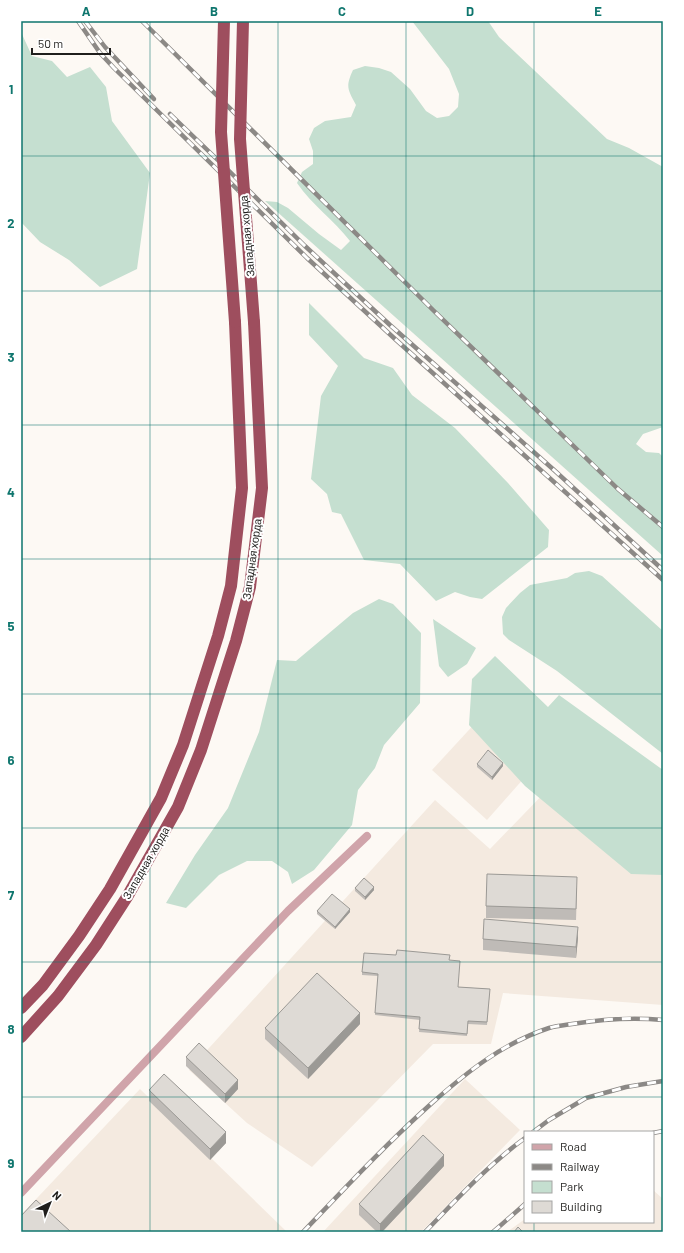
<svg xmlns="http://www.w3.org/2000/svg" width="684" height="1253" font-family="Barlow,sans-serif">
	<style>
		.built { fill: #f4eae0 }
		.green { fill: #c5dfd0 }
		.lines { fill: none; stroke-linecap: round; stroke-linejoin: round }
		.minor { stroke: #d0a4aa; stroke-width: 8 }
		.trunk { stroke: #9e4e5e; stroke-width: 12 }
		.rail-casing { stroke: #8c8986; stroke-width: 4.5 }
		.rail { stroke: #fff; stroke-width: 3; stroke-dasharray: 9; stroke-linecap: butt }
		.trunk-bridge { stroke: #9e4e5e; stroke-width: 12 }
		.wall { fill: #bfbbb7 }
		.shaded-wall { fill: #9b9995 }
		.building { fill: #dedad5; stroke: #9b9995 }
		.grid { fill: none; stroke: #0f766e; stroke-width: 1; stroke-opacity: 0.55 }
		.labels { text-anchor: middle; stroke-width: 4; stroke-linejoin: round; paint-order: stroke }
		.street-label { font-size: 11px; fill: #1f1e1c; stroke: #fff }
		.neatline { fill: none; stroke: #0f766e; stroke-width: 1.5 }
		.grid-label { font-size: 13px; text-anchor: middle; font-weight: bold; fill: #0f766e }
	</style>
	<rect width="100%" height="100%" fill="#fdf9f4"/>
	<!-- built -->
	<g class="built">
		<path d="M479,719l54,49 -46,52 -55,-50z"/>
		<path d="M580,756l83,69v180l-160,-12 -12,51h-58l-121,123 -65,-44 -58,-53 246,-270 55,49z"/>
		<path d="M465,1079l55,51 -99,102h-98z"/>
		<path d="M140,1089l147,143h-266v-17z"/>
		<path d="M653,1190l10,9v33h-156l18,-13v3h128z"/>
	</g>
	<!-- green -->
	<g class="green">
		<path d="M412,21h76l11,16 108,102 22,9 34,19v260l-20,7 -7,10 10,8 13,1 4,4v99l-398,-355 12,1 11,6 31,26 22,16 9,-9c-16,-21 -38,-36 -53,-58l5,-11 11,-8v-13l-4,-12 5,-11 11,-7 26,-4 5,-12c-8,-15 -11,-18 -3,-35l12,-4 14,2 12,4 19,17 16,22 11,7 12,-2 9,-9 1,-13 -10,-25z"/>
		<path d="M21,32l11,24 20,5 15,16 23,-10 16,20 6,34 38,52 -13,96 -37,18 -31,-27 -29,-18 -19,-20z"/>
		<path d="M309,303l55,55 29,10 19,27 43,33 53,55 41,47 -1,17 -66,52 -12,-2 -15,-5 -19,9 -36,-37 -36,-4 -23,-46 -9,-2 -5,-18 -16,-15 10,-83 17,-30 -29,-31z"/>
		<path d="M589,571l13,5 61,55v123l-106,-83 -48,-31 -6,-6 -1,-17 4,-9 14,-15 10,-8 37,-7 8,-5z"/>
		<path d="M379,599l14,5 28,29 -1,70 -36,42 -9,23 -17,22 -6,35 -38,45 -22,14 -4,-12 -16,-11h-25l-28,14 -33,33 -20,-5 29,-48 33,-47 31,-76 18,-72 19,1 57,-48z"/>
		<path d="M433,619l43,29 -9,16 -19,13 -9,-11z"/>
		<path d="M495,656l53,51 11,-12 104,75v105l-32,-1 -106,-88 -56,-61 3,-46z"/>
	</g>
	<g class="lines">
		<!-- minor -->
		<path class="minor" d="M21,1193l267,-282 79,-75"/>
		<!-- trunk -->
		<g class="trunk">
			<path d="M21,1008l22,-23 36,-49 31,-47 51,-91 22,-53 35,-109 13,-50 11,-98 -7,-166"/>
			<path d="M21,1037l37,-41 38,-51 31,-48 51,-90 23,-57 35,-109 14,-54 12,-99 -8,-166"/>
		</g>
		<!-- rail casing -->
		<g class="rail-casing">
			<g id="rail">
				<path d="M78,21l22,32 14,15 193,190 88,81 268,241"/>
				<path d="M85,21l20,26 49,52"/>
				<path d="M142,21l291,289 185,179 45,38"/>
				<path d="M170,114l55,53 80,79 85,79 164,145 109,100"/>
				<path d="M533,1132l16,-12 37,-22 40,-11 37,-6"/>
				<path d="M653,1133l10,-2"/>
				<path d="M303,1232c42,-44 83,-88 129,-129 35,-31 71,-60 117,-75 7,-2 16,-3 23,-4 31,-5 60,-7 91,-4"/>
				<path d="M425,1232c32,-33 63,-67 100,-94"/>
				<path d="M493,1232l32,-28"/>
			</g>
		</g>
		<!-- rail -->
		<use href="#rail" class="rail"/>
		<!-- trunk-bridge -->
		<g class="trunk-bridge">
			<path d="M224,21l-3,111 14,190"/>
			<path d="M243,21l-3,118 14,183"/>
		</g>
	</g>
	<!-- wall -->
	<g class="wall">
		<path d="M477,764l26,2 -11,14 -15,-13z"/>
		<path d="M355,888l19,2 -9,10 -10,-9z"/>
		<path d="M577,888l-1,32 -90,-2v-12z"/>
		<path d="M317,911l33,1 -15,17 -18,-15z"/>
		<path d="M578,938l-2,20 -93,-8v-11z"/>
		<path d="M449,960l9,27 32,2 -3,36 -19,-1 -1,12 -48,-4 1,-12 -45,-5 3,-39 -16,-1v-3z"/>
		<path d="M360,1024l-52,55 -43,-40v-11z"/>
		<path d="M186,1057l52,32 -13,14 -39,-37z"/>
		<path d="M149,1090l77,53 -16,17 -61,-59z"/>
		<path d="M444,1166l-62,66h-5l-18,-17v-11z"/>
	</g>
	<!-- shaded-wall -->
	<g class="shaded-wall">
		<path d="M503,763v3l-11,14v-3z"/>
		<path d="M374,887v3l-9,10v-3z"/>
		<path d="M350,909v3l-15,17v-2z"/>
		<path d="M578,927v11l-2,20v-11z"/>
		<path d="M360,1013v11l-52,55v-11z"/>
		<path d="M238,1080v9l-13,14v-9z"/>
		<path d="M226,1132v11l-16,17v-11z"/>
		<path d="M444,1155v11l-62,66h-2v-8z"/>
	</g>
	<!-- building -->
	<g class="building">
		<path d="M488,750l15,13 -11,14 -15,-13z"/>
		<path d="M487,874l90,3 -1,32 -90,-3z"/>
		<path d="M364,878l10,9 -9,10 -10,-9z"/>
		<path d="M332,894l18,15 -15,18 -18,-16z"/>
		<path d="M484,919l94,8 -2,20 -93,-8z"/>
		<path d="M397,950l53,5 -1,5 11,1 -2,26 32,2 -3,33 -19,-1 -1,13 -48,-5 1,-12 -45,-4 3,-39 -16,-2 2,-19 32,2z"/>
		<path d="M317,973l43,40 -52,55 -43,-40z"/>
		<path d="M199,1043l39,37 -13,14 -39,-37z"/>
		<path d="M164,1074l62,58 -16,17 -61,-59z"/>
		<path d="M423,1135l21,20 -64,69 -21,-20z"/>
		<path d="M36,1200l35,32h-50v-16z"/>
		<path d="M518,1227l5,5h-9z"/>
	</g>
	<!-- grid -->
	<path class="grid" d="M150,21v1211M278,21v1211M406,21v1211M534,21v1111M21,156h642M21,291h642M21,425h642M21,559h642M21,694h642M21,828h642M21,962h642M21,1097h642M534,1222v10"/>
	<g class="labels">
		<!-- street labels -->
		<g class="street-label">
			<text transform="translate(247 236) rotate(-95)" y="4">Западная хорда</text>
			<text transform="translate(252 559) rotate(-82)" y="4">Западная хорда</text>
			<text transform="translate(146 863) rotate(-60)" y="4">Западная хорда</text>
		</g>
	</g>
	<!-- border -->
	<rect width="684" height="1253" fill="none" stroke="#ffffff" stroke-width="44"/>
	<!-- legend -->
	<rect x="524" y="1131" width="130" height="92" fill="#ffffff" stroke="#a5a5a4"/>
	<rect x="532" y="1144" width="20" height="6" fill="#d0a4aa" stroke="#a5a5a4"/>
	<text x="560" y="1151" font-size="12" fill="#1f1e1c">Road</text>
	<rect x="532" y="1164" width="20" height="6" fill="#8c8986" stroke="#a5a5a4"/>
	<text x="560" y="1171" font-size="12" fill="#1f1e1c">Railway</text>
	<rect x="532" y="1181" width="20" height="12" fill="#c5dfd0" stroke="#a5a5a4"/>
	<text x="560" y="1191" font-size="12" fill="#1f1e1c">Park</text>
	<rect x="532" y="1201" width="20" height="12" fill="#dedad5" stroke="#a5a5a4"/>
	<text x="560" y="1211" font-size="12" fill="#1f1e1c">Building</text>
	<!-- north arrow -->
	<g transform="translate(50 1203) rotate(43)" stroke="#ffffff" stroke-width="3" paint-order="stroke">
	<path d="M0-3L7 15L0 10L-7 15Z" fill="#1f1e1c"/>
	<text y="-6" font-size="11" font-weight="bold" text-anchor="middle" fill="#1f1e1c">N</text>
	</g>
	<!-- scale -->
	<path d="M32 48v6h78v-6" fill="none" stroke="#1f1e1c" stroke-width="2"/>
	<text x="38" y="48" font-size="12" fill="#1f1e1c" stroke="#ffffff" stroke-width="3" paint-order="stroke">50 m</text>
	<rect x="22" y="22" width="640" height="1209" class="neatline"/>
	<g class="grid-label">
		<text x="86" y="16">A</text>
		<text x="214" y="16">B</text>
		<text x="342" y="16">C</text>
		<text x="470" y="16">D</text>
		<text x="598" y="16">E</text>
		<text x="11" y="94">1</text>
		<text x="11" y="228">2</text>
		<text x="11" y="362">3</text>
		<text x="11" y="497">4</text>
		<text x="11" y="631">5</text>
		<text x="11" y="765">6</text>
		<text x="11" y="900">7</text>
		<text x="11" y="1034">8</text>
		<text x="11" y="1168">9</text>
	</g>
</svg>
